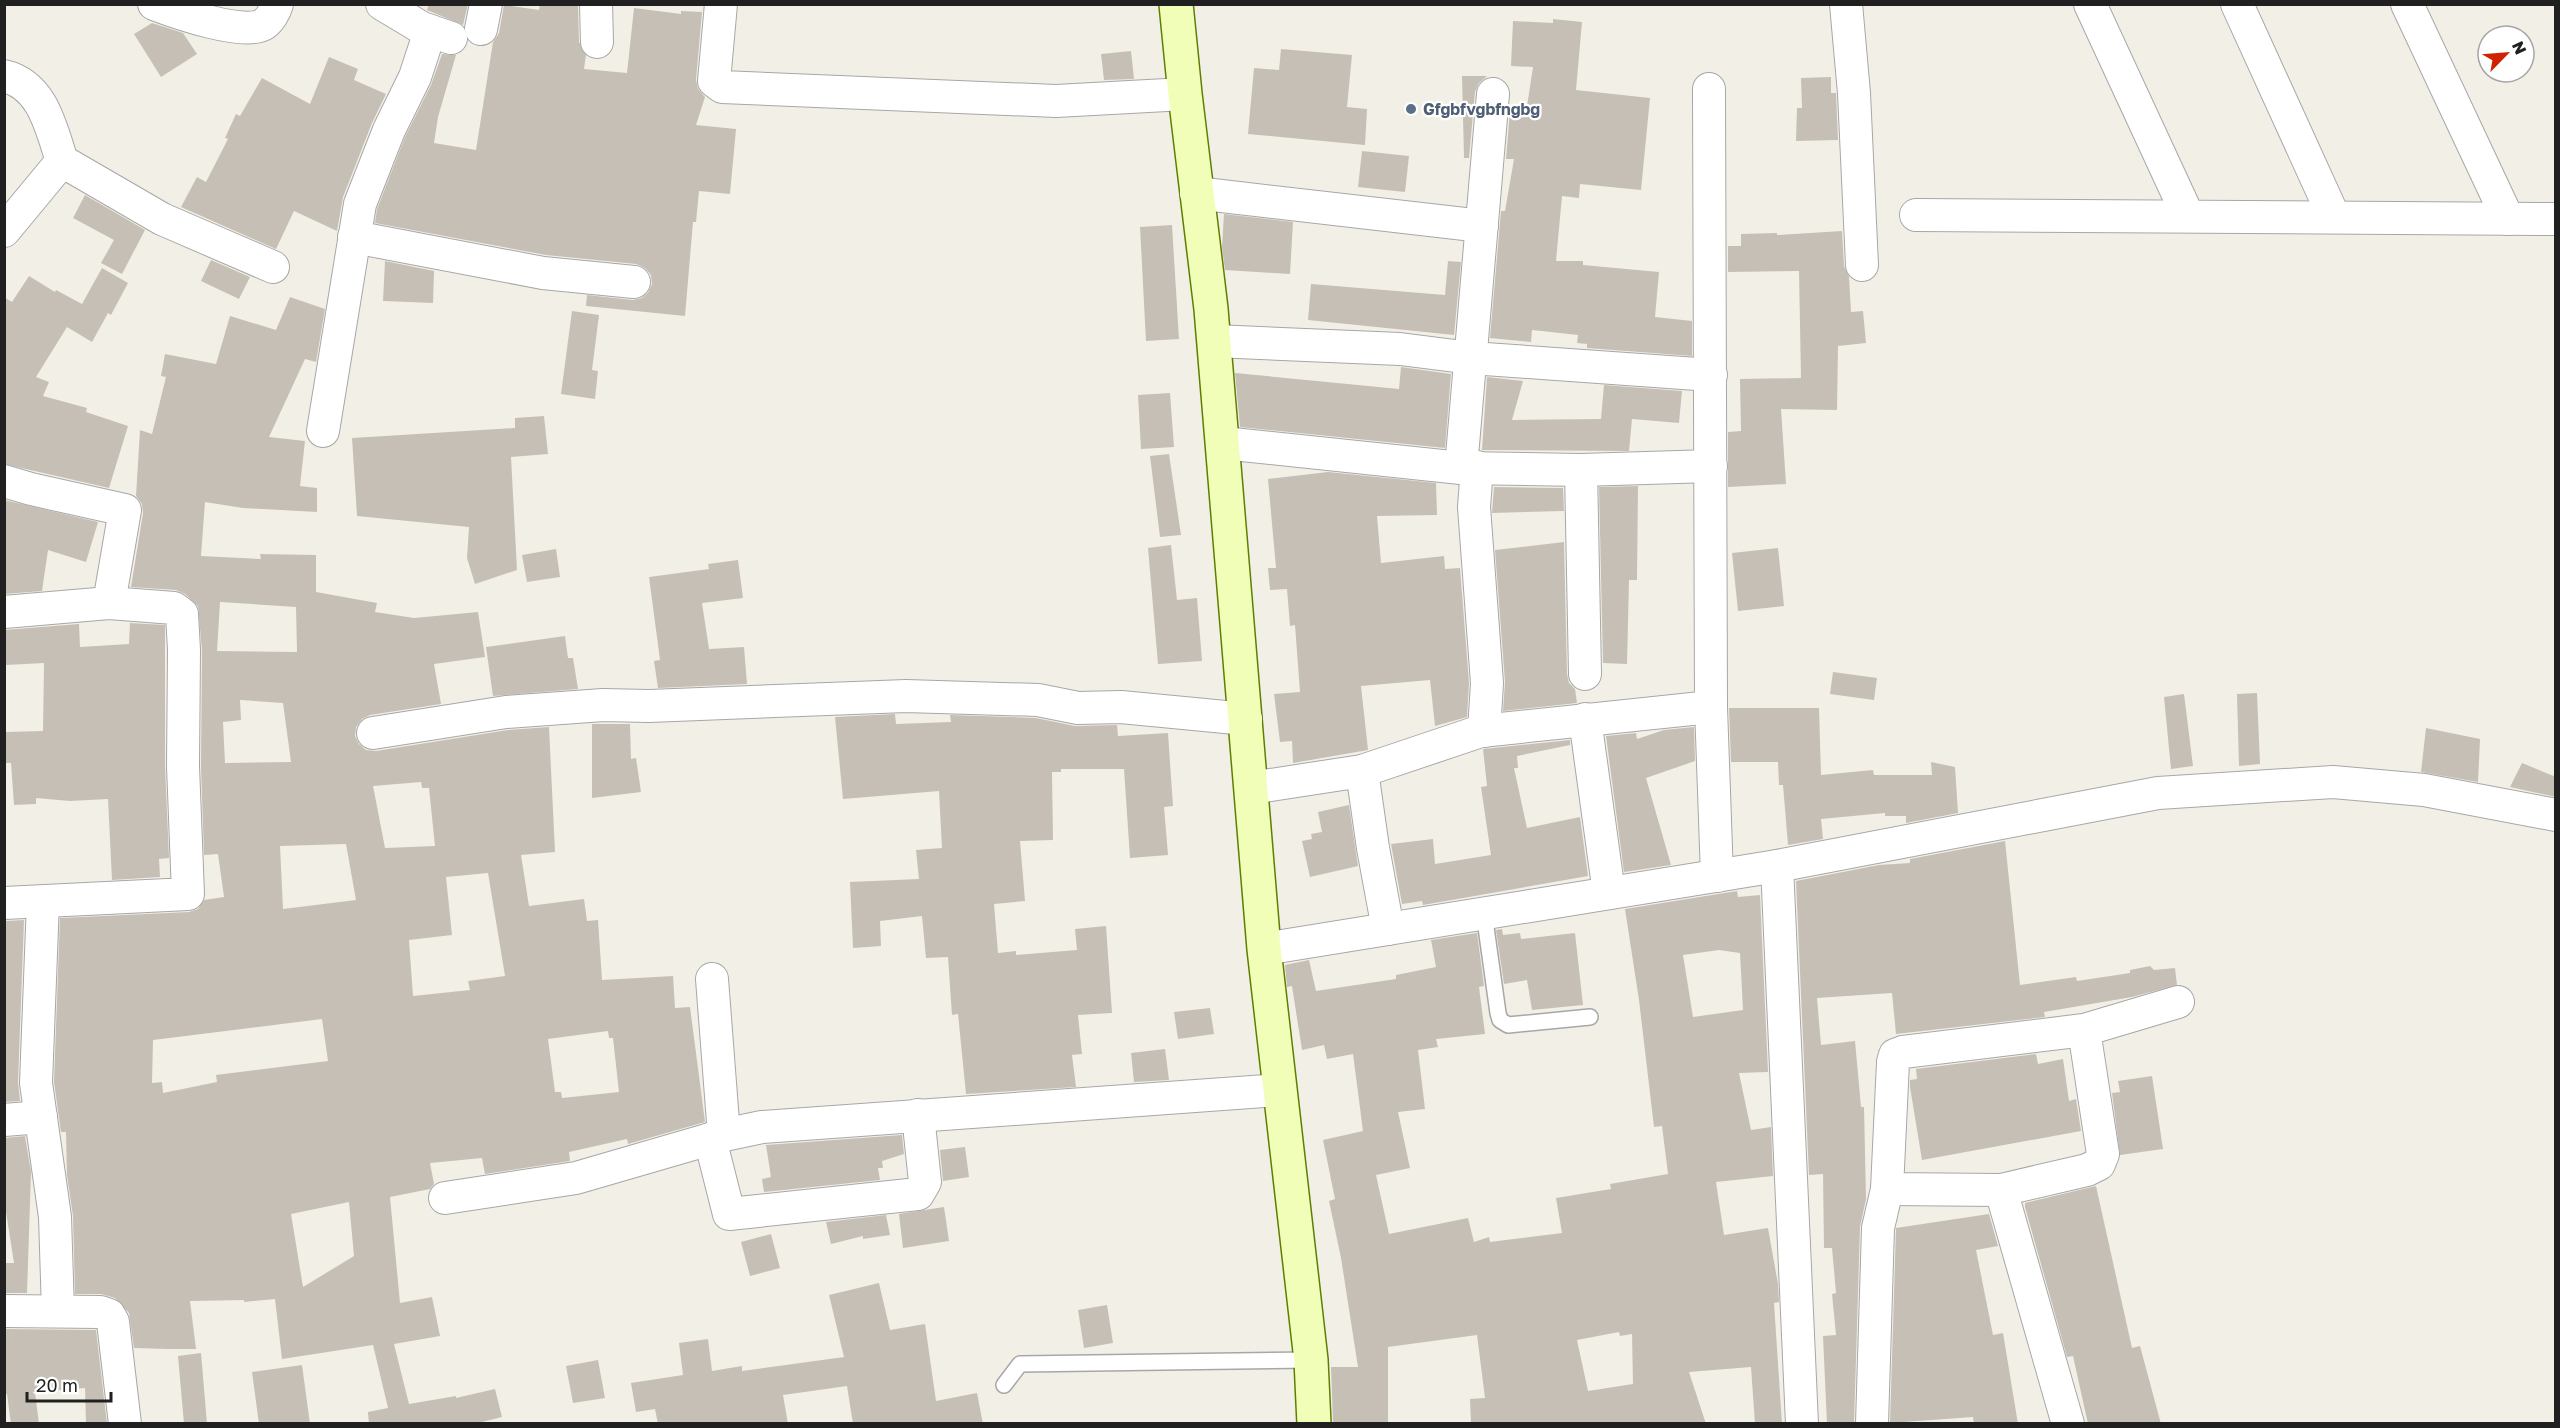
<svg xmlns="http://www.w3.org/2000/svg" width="2560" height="1428" font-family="'Golos Text',sans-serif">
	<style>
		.building { fill: #c6bfb5; fill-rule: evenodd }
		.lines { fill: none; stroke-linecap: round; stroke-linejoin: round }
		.lane-casing { stroke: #a7a7a7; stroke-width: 18 }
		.street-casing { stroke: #a7a7a7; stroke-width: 34 }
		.secondary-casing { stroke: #5d7f00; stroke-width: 36 }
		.lane { stroke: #fff; stroke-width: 15 }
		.street { stroke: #fff; stroke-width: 32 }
		.secondary { stroke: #f0feb7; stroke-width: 33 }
		.service-dot { fill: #5c6f8a; stroke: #fff; stroke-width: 2 }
		.labels { text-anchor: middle; stroke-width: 4.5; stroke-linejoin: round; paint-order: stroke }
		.service-label { font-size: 16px; font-weight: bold; fill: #4e5e75; stroke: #fff; text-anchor: start }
	</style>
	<rect width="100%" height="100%" fill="#f2f0e6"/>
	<!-- building -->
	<g class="building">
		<path d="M429,4h39l-5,21 -36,-15z"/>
		<path d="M540,4h38l1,38 7,13 -2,14 43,4 7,-65 47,6v-3l21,1 -6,68 2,9 7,8 -9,28 40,4 -6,65 -31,-3 -3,31h-3l-8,94 -99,-10 1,-11 46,5 9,-2 6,-5 4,-9 -1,-9 -6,-7 -9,-4 -90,-9 -171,-32 2,-14 28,-72 26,-52 11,-31 14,1 -18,62 -4,26 42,7 17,-108 6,-9 5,-28 35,5z"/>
		<path d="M1553,19l29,3 -6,68 74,8 -9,92 -61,-6 -1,14 -17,-2 -6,65h27v4l76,7 -4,45 37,4v35l-105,-8v-4l-10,-1 1,-8 -46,-5 -1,12 -41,-4 11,-127h4l9,-52h-8l4,-48 16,2 7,-46 -22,-1 2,-45 40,2z"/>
		<path d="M152,23l31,10 14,21 -36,23 -27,-43z"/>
		<path d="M1281,49l71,6 -5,52 20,2 -2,36 -117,-11 6,-66 25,2z"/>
		<path d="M1131,51l3,28 -30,1 -3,-26z"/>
		<path d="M329,57l29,12 -4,11 32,14 -14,29 -29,74 -6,34 -43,-20 -18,38 -95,-42 16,-30 9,5 22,-43 -3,-1 11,-24 4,2 22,-38 48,26z"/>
		<path d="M1462,76h25l-8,7 -4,9 -6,66h-5z"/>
		<path d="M1831,77v16h5l2,47 -42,1 1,-33h5l-1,-30z"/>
		<path d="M1362,151l47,5 -4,36 -47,-5z"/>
		<path d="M85,195l60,35 -23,44 -21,-11 13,-23 -41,-22z"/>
		<path d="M1224,214l69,8 -3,52 -65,-4 -3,-23z"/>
		<path d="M1172,225l7,114 -33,2 -6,-114z"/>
		<path d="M1842,231l2,35 5,11 2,35 12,-1 3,32 -28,3 -1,64 -56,-1 5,75 -58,3v-55l13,-1 -1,-52 61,-1 -2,-107 -71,1v-26h13v-12l36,-1v2z"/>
		<path d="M211,260l39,17 -11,22 -38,-18z"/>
		<path d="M385,261l49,10 -1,32 -50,-2z"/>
		<path d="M1448,261l13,1 -7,73 -146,-15 3,-36 134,11z"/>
		<path d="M102,268l26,15 -17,32 -3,-2 -16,29 -25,-15 -31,50 13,5 -6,14 44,12 -1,4 42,14 -19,62 -105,-24v-167l8,5 17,-26 26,16 1,-2 26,14z"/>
		<path d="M290,297l35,12 -9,53 -11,-3 -36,78 36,4 -5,45 17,2v24l-74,-4 -38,-6 -4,54 60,3 -1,-5 56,1v37l61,11 -2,9 39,6 64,-6 7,45 -51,7 7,40 -71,11 -8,4 -6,8 -1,9 4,8 7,6 10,1 132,-21 41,-3 6,125 -34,3 8,51 55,-7 3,22 11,-1 4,60 71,-4 2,32 15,-1 15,115 -77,22 -1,-5 -58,13 1,9 -85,13 -3,-16 -52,5 4,21 -4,5 -40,8 10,106 32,-6 8,39 -46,8 15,60 47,-8v2l39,-9 7,28 -28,7h-105l-1,-12 20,-4 -15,-63 -91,14 -7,-60 -31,3v-2l-54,1 6,48h-29l-33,-1 -5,-35 -14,-15 -14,-4h-26l-2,-78 -6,-41 -1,-43h-5l-7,-50 6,-164 129,-6 9,-3 6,-9 20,-3 -6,-43 -14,1 -3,-89 1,-116 -4,-44 -13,-12 -9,-4 -45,-3 12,-74 -1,-9 -6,-8 4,-66 12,4 14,-57 -5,-1 4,-22 51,10 14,-48 46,14zM220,602l76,5 1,45 -80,-1zM240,700l43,3 8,59 -66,1 -2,-41 18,-2zM421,782l1,6h7l6,58 -50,2 -12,-62zM346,844l10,56 -73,9 -3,-63zM488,873l17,103 -37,5 2,9 -57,6 -4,-56 43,-5 -6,-58zM322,1019l6,42 -112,14 1,7 -54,11 -1,-11 -10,1 1,-43zM608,1031l1,7h4l6,54 -57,6 -1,-6h-6l-7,-53zM349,1202l5,54 -51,31 -12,-73z"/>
		<path d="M572,311l27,4 -7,55 6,1 -3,28 -34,-5z"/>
		<path d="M1401,367l50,7 -6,74 -205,-21 -5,-54 164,16z"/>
		<path d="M1487,377l36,4 -11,39 89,-1 3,-34 78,6 -3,32 -47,-4 -3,32 -147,-1z"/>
		<path d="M1170,393l4,54 -33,2 -3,-54z"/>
		<path d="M544,416l4,38 -37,3 6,113 -42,14 -8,-26 2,-31 -112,-11 -5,-78 163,-10v-10z"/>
		<path d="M1169,454l12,81 -21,2 -10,-81z"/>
		<path d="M1328,472l108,11 1,32 -60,1 4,47 63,-7 1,13 15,-1 9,115 -2,34 -32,9 -5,-46 -69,6 7,64 -75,13 -1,-22 -12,1 -6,-48 26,-2 -5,-67 -5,1 -3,-37 -17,1 -2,-22h8l-8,-89z"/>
		<path d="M1638,486l-1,94h-8l-2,84 -24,-1 -4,-176z"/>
		<path d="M1494,487l69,1 1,23 -72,2z"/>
		<path d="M4,500l94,22 -12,40 -38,-12 -6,41 -38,3z"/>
		<path d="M1564,542l3,132 2,9 6,6 2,14 -74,8 2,-29 -10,-132z"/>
		<path d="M1171,545l6,55 20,-2 5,63 -44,3 -10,-116z"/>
		<path d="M1778,548l6,58 -46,5 -6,-58z"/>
		<path d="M556,549l4,28 -33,5 -5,-27z"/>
		<path d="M738,560l5,38 -41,5 7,46 35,-2 3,37 -89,4 -4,-27 6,-1 -11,-83 60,-8 -1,-5z"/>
		<path d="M130,623l35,2v141l4,92 -10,1 1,18 -48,3 -4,-81 -38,2 -34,-3v6l-22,1 -3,-42h-7v-31l39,-1 1,-68 -38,2 -2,-35 75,-6 1,23 49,-3z"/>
		<path d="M565,636l3,22h5l5,31 -85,7 -7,-49z"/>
		<path d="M1833,672l44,6 -3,22 -44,-6z"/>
		<path d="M2257,693l3,71 -21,2 -2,-72z"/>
		<path d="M2184,694l9,72 -22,3 -7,-72z"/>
		<path d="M1729,708h90l2,67 52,-5 1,5h58l-1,-13 24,5 3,46 -52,10v-7h-21v-3l-64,6 2,20 -35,6 -5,-60h-4l-1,-23h-47z"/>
		<path d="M895,714l1,10 55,-2 -1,-7 86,3 39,8 42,-1 1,11 50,-3 5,73 -9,1 4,48 -38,3 -6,-89h-63v3h-9l1,68 -33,1 5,60 -31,3 4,49 18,-2v4l61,-5 -2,-21 31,-3 6,87 -34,2 4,39 -10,1 4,32 -110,7 -8,-80 -6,1 -4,-58 -22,1 -4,-42 -42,5 1,25 -28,2 -3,-66 69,-3 -3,-29 26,-2 -3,-57 -96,8 -8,-82z"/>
		<path d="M592,724h38l1,35 5,-1 5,34 -49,6z"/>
		<path d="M1694,727l1,34 -49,17 25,87 -47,7 -18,-136 30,-3 1,6 27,-9z"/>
		<path d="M2426,728l54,11 -2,43 -57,-10z"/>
		<path d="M1570,740v5l-53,11 1,12h-4l13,60 53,-11 8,59 -165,29 -1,-4 -20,3 -11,-60 42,-5 2,25 56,-9 -10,-68 6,-1 -4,-37z"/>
		<path d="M2522,763l34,14v20l-46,-10z"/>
		<path d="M1349,805l9,61 -48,11 -8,-36 10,-2 -1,-5 11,-2 -4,-20z"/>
		<path d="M2005,841l15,144 56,-8 1,4 53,-8v-3l20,-4 4,4 21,-2 2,17 -45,12 -88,15 1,5 -149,17 -4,-41 -75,5 4,47 34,-4 6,66h3l2,92 -6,28 -6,197h-27l-4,-88 13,-1 -4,-41 4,-1 -4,-45h-8l-1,-74 -14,1 -13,-294 83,-16 31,-2v-4z"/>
		<path d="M1737,891l1,6 22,-2 8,177 -29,1 12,57 20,-3 2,49 -57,6 8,53 44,-7 10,56 1,18 -5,1 8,121h-27l-4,-57 -62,5 17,52h-235l-1,-25 15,-1 -8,-63 -89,12v75h-55l-2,-55h27l-17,-109 -12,-57 6,-2 -12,-59 40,-9 -10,-77 -26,5 -3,-14 -22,5 -10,-64 -5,1 -2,-22 24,-5 7,31 80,-12v-4l40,-8 -5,-27 46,-7 7,53 -5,1 6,47 -49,5 2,8 -20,3 7,59 -27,3 12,56 -34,7 13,59 79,-16 6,24 15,-5 1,5 72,-9 -6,-35 55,-9 -1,-5 58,-10 -6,-48 -8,1 -15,-127 -14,-91zM1719,950l21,3 3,57 -50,7 -10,-62zM1619,1332l1,4 12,-2 1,50 -45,7 -11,-51z"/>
		<path d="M24,920l-6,162 2,19 -16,1 2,-181z"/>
		<path d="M1502,929l1,6 17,-2 1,6 54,-6 8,72 -51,5 -5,-30 -23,4 -8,-54z"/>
		<path d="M1210,1008l4,26 -36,5 -4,-27z"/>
		<path d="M1165,1049l4,31 -35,2 -3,-29z"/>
		<path d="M2036,1054l2,10 25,-5 6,42 7,-2 5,32 -159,29 -12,-73v-7l7,-1 -1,-10z"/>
		<path d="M2152,1076l11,73 -43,6 -8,-62 8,-1 -2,-11z"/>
		<path d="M902,1135l2,19 -22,7 1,7h-5l2,12 -116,12 -2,-13 9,-2 -5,-32z"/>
		<path d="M25,1136l6,36 -4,121h-23v-30h10l-10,-64v-61z"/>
		<path d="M965,1147l4,30 -26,4 -3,-31z"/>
		<path d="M2096,1186l36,162 8,-2 21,78h-73l-15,-68 -6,1 -42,-150v-4z"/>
		<path d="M944,1207l5,34 -46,7 -4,-34z"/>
		<path d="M1989,1214l9,32 -22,4 17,85 10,-2 15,91h-44l-1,-7 -83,6 6,-195z"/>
		<path d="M886,1215l4,20 -27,4v-3l-32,8 -5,-22z"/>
		<path d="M771,1234l9,34 -30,8 -9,-34z"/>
		<path d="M879,1283l11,47 35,-6 11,77 41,-8 6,31h-130l-6,-38 -64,9 5,29h-130l-3,-15 -19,3 -5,-29 52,-8 -4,-32 29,-4 4,32 30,-5v5l102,-14 -15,-62z"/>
		<path d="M1107,1305l6,38 -29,5 -6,-38z"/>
		<path d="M4,1329l92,1 11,94h-21l-1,-36 -50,4 4,32h-28l-4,-30 -3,1z"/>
		<path d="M201,1353l6,71h-23l-6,-68z"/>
		<path d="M598,1360l7,38 -32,5 -7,-37z"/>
		<path d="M302,1365l8,59h-51l-7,-52z"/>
	</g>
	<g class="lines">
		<!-- lane casing -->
		<g class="lane-casing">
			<g id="lane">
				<path d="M1484,913l14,100 2,7 8,5 82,-8"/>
				<path d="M1004,1385l16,-21 291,-4"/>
			</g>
		</g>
		<!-- street casing -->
		<g class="street-casing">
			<g id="street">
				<path d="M154,4c21,8 92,33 110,20 6,-4 11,-13 13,-20"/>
				<path d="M382,4l40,24 29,10"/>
				<path d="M596,4l1,38"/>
				<path d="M721,4l-7,77 8,6 334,14 129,-7"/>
				<path d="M1846,4l8,89 8,172"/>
				<path d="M2090,4l98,212"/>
				<path d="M2237,4l97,213"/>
				<path d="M2407,4l101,215"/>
				<path d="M481,29l5,-25"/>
				<path d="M4,76c39,9 47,52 58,85l100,58 111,48"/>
				<path d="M1709,89l2,618 6,169"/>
				<path d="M1196,193l286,33"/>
				<path d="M1916,215l640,4"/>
				<path d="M4,231l58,-70"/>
				<path d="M354,237l189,36 91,9"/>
				<path d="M1214,341l186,8 71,9 240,17"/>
				<path d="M323,431l37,-227 29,-74 26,-53 15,-46"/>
				<path d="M1223,443l238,25 120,2 130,-4"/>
				<path d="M1477,467l-3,40 13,176 -3,48"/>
				<path d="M1461,468l32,-374"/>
				<path d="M1581,470l4,204"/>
				<path d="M4,481l27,8 94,21 -16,93"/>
				<path d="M4,612l105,-9 65,5 8,6 2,36 -1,116 5,128 -184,9"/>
				<path d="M1585,719l24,174"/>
				<path d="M373,733l133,-21 97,-7 46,1 257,-10 132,4 40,8 43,-1 125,12"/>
				<path d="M1362,771l119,-40 230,-24"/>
				<path d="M1251,788l111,-17 11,77 15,81"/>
				<path d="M1777,866l25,558"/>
				<path d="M43,902l-7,181 19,134 3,94"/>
				<path d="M1264,949l513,-83 381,-73 175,-11 91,8 132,25"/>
				<path d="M712,979l12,156"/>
				<path d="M2084,1030l19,124 -4,10 -12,6 -86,20 -114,-1 6,-127 2,-7 8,-3 181,-22 94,-28"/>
				<path d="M4,1120l37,-3"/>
				<path d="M710,1139l19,75 189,-20 7,-12 -7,-67"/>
				<path d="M2001,1190l67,234"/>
				<path d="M445,1198l131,-20 148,-43 38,-8 518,-37"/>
				<path d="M4,1311l96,1 9,3 4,7 12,102"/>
				<path d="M1872,1424l6,-196 9,-39"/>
			</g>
		</g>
		<!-- secondary casing -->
		<g class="secondary-casing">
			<path id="secondary" d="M1176,4l9,90 26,215 53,640 47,411 3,64"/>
		</g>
		<!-- lane -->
		<use href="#lane" class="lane"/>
		<!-- street -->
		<use href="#street" class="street"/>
		<!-- secondary -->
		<use href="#secondary" class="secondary"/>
	</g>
	<!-- markers -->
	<circle class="service-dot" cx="1411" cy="109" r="6"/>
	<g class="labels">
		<!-- service labels -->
		<g class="service-label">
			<text x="1423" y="115">Gfgbfvgbfngbg</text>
		</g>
	</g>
	<!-- border -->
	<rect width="2560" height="1428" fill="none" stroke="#202020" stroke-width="12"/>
	<!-- north arrow -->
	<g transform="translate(2506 54) rotate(65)"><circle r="28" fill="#ffffff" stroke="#a6a6a6" stroke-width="1.5"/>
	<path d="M0-4.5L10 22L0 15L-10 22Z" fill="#d12100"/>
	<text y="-9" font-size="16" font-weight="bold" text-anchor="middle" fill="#202020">N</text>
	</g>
	<!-- scale -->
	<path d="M27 1392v9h84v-9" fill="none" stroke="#202020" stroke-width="3"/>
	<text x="36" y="1392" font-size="18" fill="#202020" stroke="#ffffff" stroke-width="4.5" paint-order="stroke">20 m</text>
</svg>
